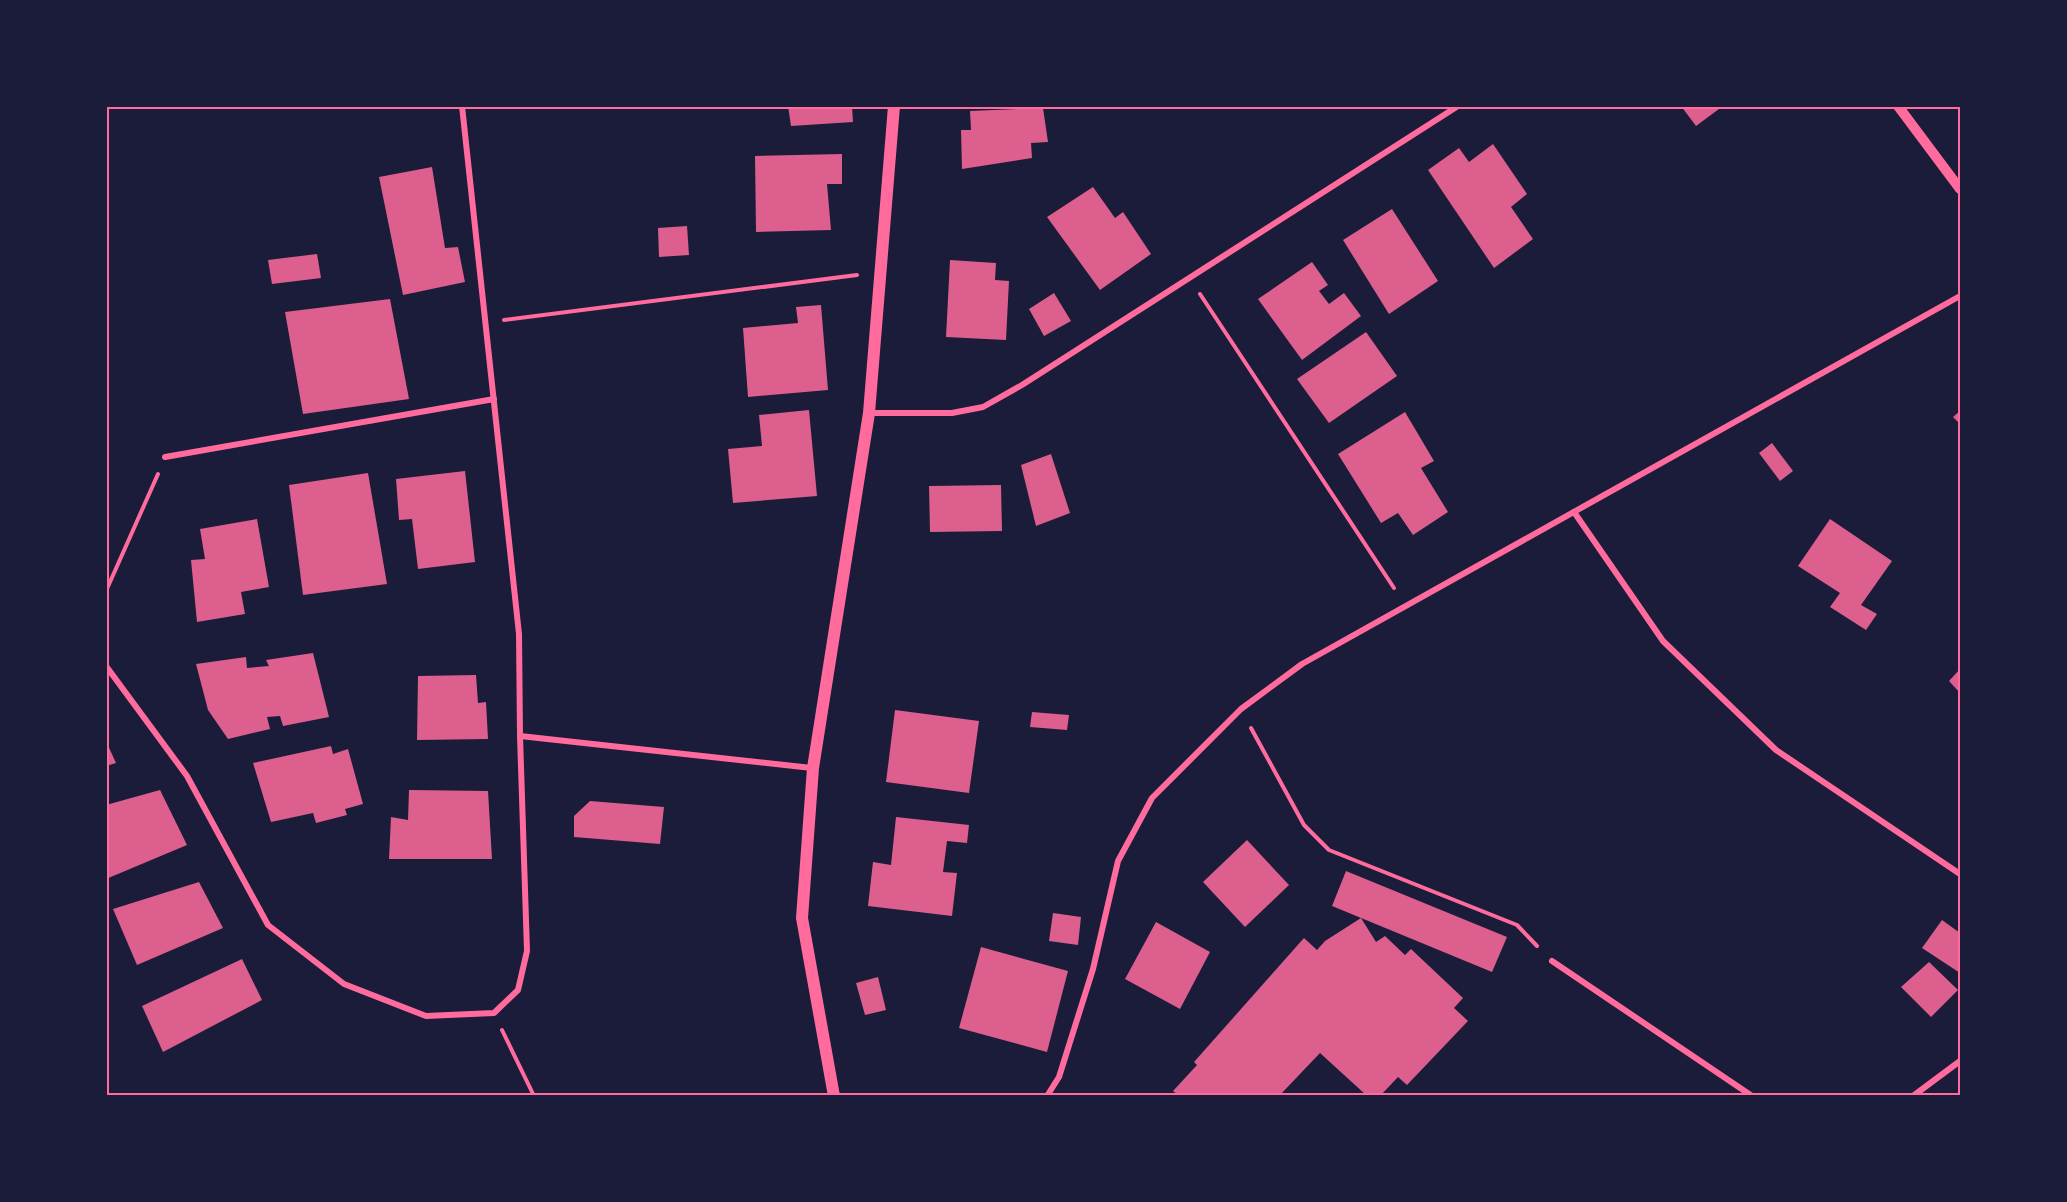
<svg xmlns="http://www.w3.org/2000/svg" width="2067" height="1202" font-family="'Source Sans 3',sans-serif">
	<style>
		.building { fill: #dd5f8e }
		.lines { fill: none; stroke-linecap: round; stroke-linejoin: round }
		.path { stroke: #ff6b9d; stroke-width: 4 }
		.minor { stroke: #ff6b9d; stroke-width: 6 }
		.tertiary { stroke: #ff6b9d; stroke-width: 10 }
		.secondary { stroke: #ff6b9d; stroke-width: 12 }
		.neatline { fill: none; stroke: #ff6b9d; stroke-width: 2 }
	</style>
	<rect width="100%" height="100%" fill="#1b1b3a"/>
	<!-- building -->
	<g class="building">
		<path d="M788,106h64l1,16 -62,4z"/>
		<path d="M1681,106h42l-27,20z"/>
		<path d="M1043,108l5,34 -17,1 1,15 -70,11 -1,-39h10l-1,-19z"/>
		<path d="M1493,144l34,50 -16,13 22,32 -39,29 -66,-98 31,-22 10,14z"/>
		<path d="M842,154v30h-15l4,46 -75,2 -1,-76z"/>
		<path d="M432,167l13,81 13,-1 7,35 -62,13 -24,-118z"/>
		<path d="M1093,187l22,31 8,-6 28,42 -51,36 -53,-73z"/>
		<path d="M1392,209l46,72 -49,33 -46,-74z"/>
		<path d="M687,226l2,29 -30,2 -1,-29z"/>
		<path d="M317,254l4,24 -49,6 -4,-24z"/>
		<path d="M950,260l46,3 -1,17 14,1 -3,59 -60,-3z"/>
		<path d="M1312,262l16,23 -9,6 10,13 15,-11 17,23 -59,44 -44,-61z"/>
		<path d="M1054,293l17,28 -27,15 -15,-27z"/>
		<path d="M390,299l19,100 -106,15 -18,-102z"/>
		<path d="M821,305l7,85 -80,7 -5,-69 55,-5 -2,-16z"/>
		<path d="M1366,332l31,44 -68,47 -32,-44z"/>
		<path d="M809,410l8,86 -84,7 -5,-54 34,-3 -3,-31z"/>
		<path d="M1960,411v13l-7,-7z"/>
		<path d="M1405,412l29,49 -13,7 27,44 -35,23 -15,-22 -17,10 -43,-69z"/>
		<path d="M1772,443l21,28 -13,10 -21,-28z"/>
		<path d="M1051,454l19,59 -34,13 -15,-61z"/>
		<path d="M465,471l10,91 -57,7 -6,-50 -13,1 -3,-41z"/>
		<path d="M368,473l19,111 -84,11 -14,-110z"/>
		<path d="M1001,485l1,46 -72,1 -1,-46z"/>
		<path d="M257,519l12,68 -28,5 4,22 -48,8 -6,-62 14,-1 -5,-30z"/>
		<path d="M1830,519l62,42 -31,44 16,9 -11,16 -36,-23 10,-14 -42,-27z"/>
		<path d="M313,653l16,64 -46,9 -3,-10 -13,1 3,12 -42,10 -20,-29 -12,-46 50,-7 1,11 22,-2 -3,-6z"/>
		<path d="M1960,669v24l-11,-12z"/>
		<path d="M476,675l2,28 8,-1 2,37 -71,1 1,-64z"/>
		<path d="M895,710l84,11 -10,72 -83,-11z"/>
		<path d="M1032,712l37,3 -2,15 -37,-3z"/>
		<path d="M106,741l10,22 -10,3z"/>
		<path d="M331,746l2,8 15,-5 15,55 -18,5 2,6 -31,8 -3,-10 -42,9 -18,-59z"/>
		<path d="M160,790l27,55 -81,34v-74z"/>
		<path d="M409,790l79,1 4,68h-103l2,-42 17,3z"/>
		<path d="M590,801l74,6 -4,37 -86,-7v-21z"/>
		<path d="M896,817l73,8 -2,18 -20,-2 -4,31 14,1 -5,43 -84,-10 5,-44 18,3z"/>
		<path d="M1247,840l42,45 -44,42 -42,-45z"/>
		<path d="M1346,871l161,66 -15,35 -160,-66z"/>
		<path d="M199,882l24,46 -86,37 -24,-56z"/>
		<path d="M1053,913l28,4 -3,28 -29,-4z"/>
		<path d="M1361,918l15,24 9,-6 20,19 6,-6 52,49 -9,10 14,13 -61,64 -9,-8 -17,18h-15l-46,-42 -40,42h-102l-5,-4 24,-26 -3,-3 110,-124 13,12 8,-9z"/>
		<path d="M1942,920l18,13v40l-38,-25z"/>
		<path d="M1156,922l54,30 -30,57 -55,-30z"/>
		<path d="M981,947l87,24 -21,81 -88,-24z"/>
		<path d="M242,959l20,41 -99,52 -21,-46z"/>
		<path d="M1929,962l29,28 -27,27 -30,-30z"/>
		<path d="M878,977l8,33 -21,5 -9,-32z"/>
	</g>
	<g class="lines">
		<!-- path -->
		<g class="path">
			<path d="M1200,294l194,294"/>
			<path d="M504,320l353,-45"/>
			<path d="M106,591l52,-117"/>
			<path d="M1251,728l53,97 25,25 188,75 20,21"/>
			<path d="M502,1030l32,66"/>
		</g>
		<!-- minor -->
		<g class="minor">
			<path d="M869,413h83l31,-6 39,-22 436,-279"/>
			<path d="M165,457l329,-58"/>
			<path d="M1574,512l89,129 113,109 184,124"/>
			<path d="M106,666l81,110 81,149 76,59 82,32 68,-3 24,-23 9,-39 -7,-215 -1,-102 -57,-528"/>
			<path d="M520,736l292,32"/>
			<path d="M1552,961l200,135"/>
			<path d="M1047,1096l12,-19 34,-108 25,-108 34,-63 89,-89 61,-45 658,-368"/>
			<path d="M1913,1096l47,-35"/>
		</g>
		<!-- tertiary -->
		<path class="tertiary" d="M1898,106l62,83"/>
		<!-- secondary -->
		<path class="secondary" d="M834,1096l-32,-178 11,-150 56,-355 25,-307"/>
	</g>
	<!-- border -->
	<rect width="2067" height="1202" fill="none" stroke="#1b1b3a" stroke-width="216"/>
	<rect x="108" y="108" width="1851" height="986" class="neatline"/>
</svg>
